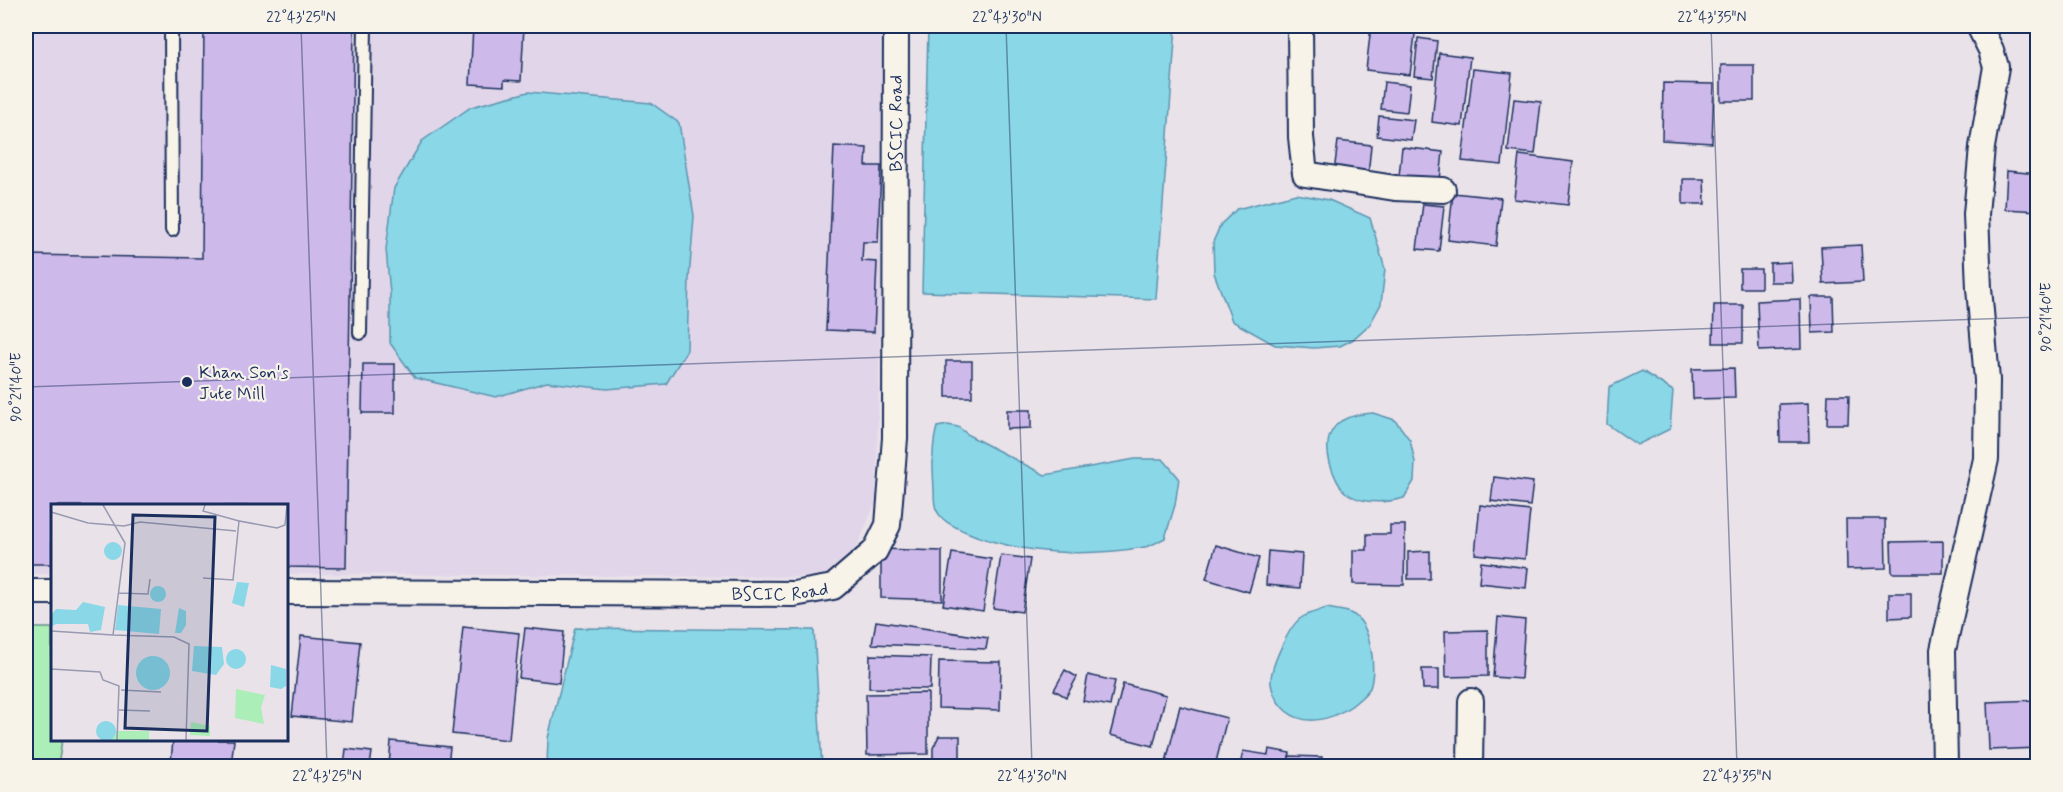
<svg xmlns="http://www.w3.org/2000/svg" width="2063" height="792" font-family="Mynerve,sans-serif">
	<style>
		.built { fill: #e1d6e9 }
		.green { fill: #abeeb7; stroke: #638e8a; stroke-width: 1.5 }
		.water { fill: #89d7e7; stroke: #5d94b0; stroke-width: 1.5 }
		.building { fill: #cdbaea; stroke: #1b2f5e; stroke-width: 1.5 }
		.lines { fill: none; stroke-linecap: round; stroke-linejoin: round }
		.service-casing { stroke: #1b2f5e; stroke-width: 16 }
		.minor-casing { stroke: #1b2f5e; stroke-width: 28 }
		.service { stroke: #f7f3e8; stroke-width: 12 }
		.minor { stroke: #f7f3e8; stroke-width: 24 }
		.ticks { fill: none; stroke: #1b2f5e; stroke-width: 1.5; stroke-opacity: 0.45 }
		.poi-dot { fill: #1b2f5e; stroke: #f7f3e8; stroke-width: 2 }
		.labels { text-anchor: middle; stroke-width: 4.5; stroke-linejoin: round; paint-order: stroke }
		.street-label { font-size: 18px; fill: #1b2f5e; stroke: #f7f3e8 }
		.poi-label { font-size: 18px; fill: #1b2f5e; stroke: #f7f3e8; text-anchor: start }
		.inset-road { fill: none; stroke: #979ab1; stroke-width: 1.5 }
		.view { fill: #1b2f5e; fill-opacity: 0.15; stroke: #1b2f5e; stroke-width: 3 }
		.inset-edge { fill: none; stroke: #1b2f5e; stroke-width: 3 }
		.neatline { fill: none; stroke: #1b2f5e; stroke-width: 2 }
		.ticks-label { font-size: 15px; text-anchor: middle; fill: #1b2f5e }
	</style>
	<rect width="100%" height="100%" fill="#eae2e9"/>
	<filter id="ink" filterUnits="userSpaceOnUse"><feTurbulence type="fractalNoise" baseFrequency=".0167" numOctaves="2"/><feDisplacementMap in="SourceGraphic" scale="12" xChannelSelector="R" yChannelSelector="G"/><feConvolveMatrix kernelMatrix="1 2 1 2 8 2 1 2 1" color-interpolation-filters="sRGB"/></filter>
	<g filter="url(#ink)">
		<!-- built -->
		<path class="built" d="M26,26h862l-12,475 -19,46 -35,30 -535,-3 -1,-68h-234v68h-26z"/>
		<!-- green -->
		<path class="green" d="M26,628h26v112h10l-4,26h-32z"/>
		<!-- water -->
		<g class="water">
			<path d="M928,26h248l-20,273 -234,-7z"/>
			<path d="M528,92l123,11 28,20 15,93 -5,63 -2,71 -21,34 -59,5 -60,-7 -51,15 -81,-19 -25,-35v-49l-4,-45 8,-61 28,-47 49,-34z"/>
			<path d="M1296,194l33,6 41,18 15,51 -4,35 -11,20 -18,16 -12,6 -26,2 -39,-3 -43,-24 -18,-48 -1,-31 8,-18 16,-15z"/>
			<path d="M1642,371l31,20 -3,38 -33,16 -30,-21 2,-37z"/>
			<path d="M1373,413l22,7 15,20 5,22 -1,19 -10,17c-19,5 -42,7 -59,-6 -6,-5 -9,-13 -12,-20 -7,-18 -10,-38 8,-51 10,-6 21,-7 32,-8z"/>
			<path d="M948,425l10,2 12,9 75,39 90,-16h28l16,19 -4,27 -10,33c-6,3 -13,8 -20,9 -59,10 -127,8 -181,-16 -11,-5 -23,-10 -28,-22 -2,-5 -2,-13 -2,-18 -1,-23 -3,-43 3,-64z"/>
			<path d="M1327,608c7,2 16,2 23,5 21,8 27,55 20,75 -2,3 -6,7 -9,10 -19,18 -52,32 -75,13 -8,-7 -13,-16 -15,-27 -2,-15 18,-58 30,-66 7,-5 18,-7 26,-10z"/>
			<path d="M575,628l239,2 8,136h-275l1,-28z"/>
		</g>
		<!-- building -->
		<g class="building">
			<path d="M204,26h150l-8,542 -60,-1v-61h-234v58h-26v-309l176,3z"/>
			<path d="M473,26h51l-3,55 -17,-1v6l-34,-2z"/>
			<path d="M1371,26h45l-6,49 -44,-5z"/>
			<path d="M1418,38l19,3 -4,37 -19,-2z"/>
			<path d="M1439,53l31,4 -8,69 -30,-4z"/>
			<rect x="1721" y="65" width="33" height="36"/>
			<path d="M1473,69l39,4 -10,92 -40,-4z"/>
			<path d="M1384,82l26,3 -3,27 -26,-3z"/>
			<path d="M1663,83l51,1 -2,59 -50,-3z"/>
			<path d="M1514,99l27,3 -6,52 -27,-3z"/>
			<path d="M1379,116l35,4 -3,20 -34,-4z"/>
			<path d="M1338,141l33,4 -3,31 -34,-4z"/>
			<path d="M834,146l33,2 -1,18h15l-3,76h-15l-1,19 15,1 -3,70 -48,-2z"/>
			<path d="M1402,147l41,5 -3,28 -41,-4z"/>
			<path d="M1519,155l54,7 -5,43 -54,-6z"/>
			<path d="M2007,171l31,3v37l-33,-2z"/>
			<path d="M1683,179h21l1,25h-22z"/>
			<path d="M1453,193l48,5 -5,48 -48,-6z"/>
			<path d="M1423,204l21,2 -5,45 -22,-2z"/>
			<path d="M1861,245l2,37 -40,2 -2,-37z"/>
			<path d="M1791,262l1,20h-22v-19z"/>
			<rect x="1740" y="269" width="21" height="19"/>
			<path d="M1811,297h22l1,35 -22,1z"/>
			<path d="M1800,299l1,50 -42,2 -2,-50z"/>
			<path d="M1714,305h29v38h-30z"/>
			<rect x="946" y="361" width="26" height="36"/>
			<path d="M363,364h32v49h-33z"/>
			<path d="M1734,368l1,30 -42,1 -1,-30z"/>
			<path d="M1828,395h21l-1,29h-21z"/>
			<path d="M1808,403l1,39h-29l-1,-38z"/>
			<path d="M1007,410h24v18l-24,1z"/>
			<path d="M1494,477l39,5 -3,24 -39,-5z"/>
			<path d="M1480,505l50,6 -5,48 -50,-5z"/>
			<path d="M1846,519h39l1,49 -39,1z"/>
			<path d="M1390,525h15l-1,60 -51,-1v-34h14v-16h23z"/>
			<path d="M1943,541v32h-51l-1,-31z"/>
			<path d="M1216,545l43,13 -10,34 -43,-13z"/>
			<path d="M881,549l61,2v49l-61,-2z"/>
			<path d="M1268,551l34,3 -2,34 -34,-3z"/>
			<path d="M1430,551v28h-22v-27z"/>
			<path d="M952,553l39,6 -8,52 -40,-6z"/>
			<path d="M1001,555l29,4 -8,53 -29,-4z"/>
			<path d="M1481,562l47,6 -2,20 -47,-5z"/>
			<path d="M1889,593h22v24l-22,1z"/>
			<path d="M1498,617l27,3 -4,59 -28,-2z"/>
			<path d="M876,621l112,17 -2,11 -114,-5z"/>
			<path d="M463,627l56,6 -10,107 -57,-6z"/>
			<path d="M525,628l39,4 -5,51 -40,-5z"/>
			<path d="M1488,630v46l-42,1 -1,-46z"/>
			<path d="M301,636l59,6 -8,80 -60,-6z"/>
			<path d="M870,655l61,2 -1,32 -61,-1z"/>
			<path d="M939,661l62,1 -1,48 -62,-2z"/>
			<path d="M1422,669h17v20h-16z"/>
			<path d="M1065,670l12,7 -11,20 -12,-7z"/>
			<path d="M1088,675l27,6 -5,25 -27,-5z"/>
			<path d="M1123,684l43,11 -13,51 -43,-11z"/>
			<path d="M928,693v61l-61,1 -1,-61z"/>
			<path d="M2037,700l1,48 -49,2 -2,-48z"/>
			<path d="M1180,706l47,12 -12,48h-50z"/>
			<path d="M939,736h21v22l-27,1v-11z"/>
			<path d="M173,740h61l-3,26 -60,-4z"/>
			<path d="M391,741l59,6 -2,19h-59z"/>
			<path d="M346,749l26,3 -2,14h-26z"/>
			<path d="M1269,749l21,4 -3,13h-47l3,-15 25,4z"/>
			<path d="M1289,756l33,1 -1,9h-32z"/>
		</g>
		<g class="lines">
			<!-- service casing -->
			<g class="service-casing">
				<g id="service">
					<path d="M171,26l1,204"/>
					<path d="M360,333l5,-307"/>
				</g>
			</g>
			<!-- minor casing -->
			<g class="minor-casing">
				<g id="minor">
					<path d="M1300,26l1,111 4,37 90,14 48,2"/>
					<path d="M26,592h26"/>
					<path id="s1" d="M286,592l508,2 39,-7 42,-36 13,-26 7,-87 1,-412"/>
					<path d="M1470,766l1,-65"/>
					<path d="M1945,766l-2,-116 43,-191 1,-79 -8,-92 -3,-74 6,-67 14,-80 -5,-17 -12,-24"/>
				</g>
			</g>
			<!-- service -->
			<use href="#service" class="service"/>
			<!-- minor -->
			<use href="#minor" class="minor"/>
		</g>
	</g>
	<!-- ticks -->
	<path class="ticks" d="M301,26l26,740M1006,26l26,740M1711,26l26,740M26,387l2012,-70"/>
	<!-- markers -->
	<circle class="poi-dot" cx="187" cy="382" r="6"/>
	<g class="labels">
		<!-- street labels -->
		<g class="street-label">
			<text dy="6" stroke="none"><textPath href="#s1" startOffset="1034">BSCIC Road</textPath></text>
			<text dy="6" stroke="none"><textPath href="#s1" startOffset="494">BSCIC Road</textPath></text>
		</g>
		<!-- poi labels -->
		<g class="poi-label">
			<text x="199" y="378">Khan Son's<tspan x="199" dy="21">Jute Mill</tspan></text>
		</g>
	</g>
	<!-- overview -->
	<g transform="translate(51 504)">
		<rect width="237" height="237" fill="#eae2e9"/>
		<path d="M185,185l29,6 -4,13 3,16 -29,-6zM140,218l19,4v10l-20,-1zM53,227h45v9h-46z" fill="#abeeb7"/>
		<path d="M53 47a9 9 0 1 1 18 0a9 9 0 1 1-18 0ZM186,78l12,1 -5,24 -12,-4zM99 90a8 8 0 1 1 16 0a8 8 0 1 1-16 0ZM32,98l22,5 -4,23 -11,2 -2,-8h-32l-5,3v-12l5,-6 20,1zM67,101l43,4 -2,25 -44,-4zM128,104l7,3v14l-5,8h-6zM143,142l28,1 2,17 -8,11 -24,-4zM175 155a10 10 0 1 1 20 0a10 10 0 1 1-20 0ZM85 169a17 17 0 1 1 34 0a17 17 0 1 1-34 0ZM220,161l15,4v17l-5,3 -11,-2zM45 227a10 10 0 1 1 20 0a10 10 0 1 1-20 0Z" fill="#89d7e7"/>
		<path class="inset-road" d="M52,1l22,38 -12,92 61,2 15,7 -3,96M154,1l-2,6 36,10M0,8l37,11 36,3 16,-4 96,9M152,74l30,2 6,-59 38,7 8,-3 2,-20M67,89l30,1 2,-15M0,127l62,4M0,165l49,3 3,8 16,6 -2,54M70,186l40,2M68,206l31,1"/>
		<path class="view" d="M82,11l82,2 -8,214 -82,-3z"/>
		<rect width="237" height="237" class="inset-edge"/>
	</g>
	<!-- margin -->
	<rect width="2063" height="792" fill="none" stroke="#f7f3e8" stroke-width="66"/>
	<rect x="33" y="33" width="1997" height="726" class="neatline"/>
	<g class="ticks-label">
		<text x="301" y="22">22°43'25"N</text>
		<text x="1007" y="22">22°43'30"N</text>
		<text x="1712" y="22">22°43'35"N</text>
		<text transform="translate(2046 317) rotate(-90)" y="5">90°21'40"E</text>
		<text transform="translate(16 387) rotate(-90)" y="5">90°21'40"E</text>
		<text x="327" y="781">22°43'25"N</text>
		<text x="1032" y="781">22°43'30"N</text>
		<text x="1737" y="781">22°43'35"N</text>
	</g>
</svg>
